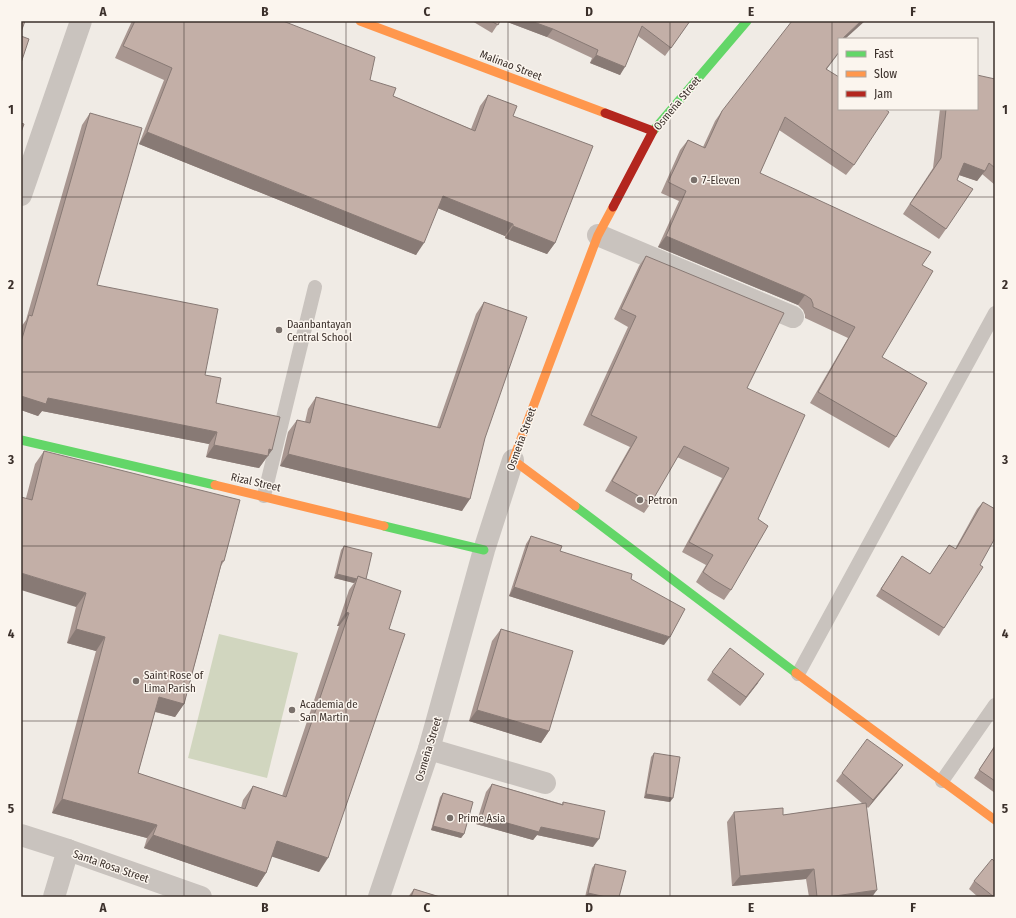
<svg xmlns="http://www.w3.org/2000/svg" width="1016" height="918" font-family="'Fira Sans Condensed',sans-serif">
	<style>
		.green { fill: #d1d6bf }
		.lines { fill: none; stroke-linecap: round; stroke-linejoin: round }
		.lane { stroke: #c9c3be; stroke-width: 14 }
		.street { stroke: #c9c3be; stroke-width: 22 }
		.fast { stroke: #63d668; stroke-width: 9 }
		.slow { stroke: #ff974d; stroke-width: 9 }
		.jam { stroke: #b3261e; stroke-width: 9 }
		.wall { fill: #a89690 }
		.shaded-wall { fill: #887a75 }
		.building { fill: #c3afa7; stroke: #887a75 }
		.grid { fill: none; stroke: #3b302b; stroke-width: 1; stroke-opacity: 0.55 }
		.poi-dot { fill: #7a716c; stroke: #fbf5ee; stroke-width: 1.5 }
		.labels { text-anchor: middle; stroke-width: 3; stroke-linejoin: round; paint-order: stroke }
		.street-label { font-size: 11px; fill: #3b302b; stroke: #fbf5ee }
		.poi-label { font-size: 11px; fill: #3b302b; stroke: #fbf5ee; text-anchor: start }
		.neatline { fill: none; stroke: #3b302b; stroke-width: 1.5 }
		.grid-label { font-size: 13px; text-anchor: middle; font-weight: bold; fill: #3b302b }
	</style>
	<rect width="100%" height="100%" fill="#f0ebe5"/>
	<!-- green -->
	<path class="green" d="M219,634l79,19 -31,125 -79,-20z"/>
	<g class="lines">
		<!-- lane -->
		<g class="lane">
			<path d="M264,496l51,-209"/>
			<path d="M798,674l197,-361"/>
			<path d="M942,781l53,-76"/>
		</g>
		<!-- street -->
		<g class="street">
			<path d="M21,195l60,-174"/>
			<path d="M598,235l195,82"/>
			<path d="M429,749l116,34"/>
			<path d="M21,835l47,15 133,47"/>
			<path d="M54,897l14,-47"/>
			<path d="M379,897l50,-148 55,-199 29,-90"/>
		</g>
		<!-- fast -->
		<g class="fast">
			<path d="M653,131l94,-110"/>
			<path d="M21,440l194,45"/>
			<path d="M575,506l221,167"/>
			<path d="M384,526l100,24"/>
		</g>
		<!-- slow -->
		<g class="slow">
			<path d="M360,21l245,92"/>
			<path d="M215,485l169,41"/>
			<path d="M575,506l-62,-46 85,-225 15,-28"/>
			<path d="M796,673l199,147"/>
		</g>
		<!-- jam -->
		<path class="jam" d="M605,113l48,18 -40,76"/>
	</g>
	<!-- wall -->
	<g class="wall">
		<path d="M132,21h151l110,75 78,33 9,-23 8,-11 25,21 42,127 -8,11 -42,-16v-2l-67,-28 -22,47 -277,-111 25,-64 -49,-22z"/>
		<path d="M472,21h28l-8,12z"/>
		<path d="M505,21h185l-25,35 -27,-20 -18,39 -30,-12 2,-5 -45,-21z"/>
		<path d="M839,39l-12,30 27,96 -8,10 -67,-45 -19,43 162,92 -40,92 14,80 -7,11 -79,-45 38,-65 -43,-20v-3l-2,-5 -5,-5 -140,-58 21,-46 -18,-8 19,-43 8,-10 15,7 12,-26 7,-10z"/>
		<path d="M995,79v106l-13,-11 -5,7 -18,-6 -2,5 -11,49 -7,10 -36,-25 30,-46 7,-59h37z"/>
		<path d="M90,113l7,172 108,90 11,28 56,47 -13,18 -53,-11 3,-13 -167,-33 -4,5 -17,-6v-83l5,-7 56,-195z"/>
		<path d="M646,256l101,132 11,131 -27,71 -7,10 -17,-10 -11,-8 10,-17 -24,-13 40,-74 -45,-21 -26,46 -7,10 -39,-22 25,-44 -47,-22 45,-98 -14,-8 25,-53z"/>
		<path d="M484,302l1,136 -23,73 -182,-45 8,-34 9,-12 8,2 3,-13 8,-12 121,30 39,-113z"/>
		<path d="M44,451l180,110 -3,5 -37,138 -9,13 -20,-5 -17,61 103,35 2,-8 10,-14 29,10 57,-170h-2l12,-36 5,-7 -20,-5 7,-28 3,-4 22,33 23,50 -70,243 -47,-16 -6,17 -9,14 -113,-39 3,-10 -95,-25 44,-162 -29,-8 9,-36 -50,-109 9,-34z"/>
		<path d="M983,502l-39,126 -5,8 -63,-40 26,-40 28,18 19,-29 6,4 22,-40z"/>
		<path d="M531,536l29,15 104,94 -155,-49 17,-52z"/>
		<path d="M501,629l48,102 -8,12 -72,-22 23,-80z"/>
		<path d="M712,672l46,11 -18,23 -33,-26z"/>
		<path d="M995,745v48l-21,-15z"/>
		<path d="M654,753l16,49 -26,-4 7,-41z"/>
		<path d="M842,773h55l-29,35 -2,-2 6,91h-63l-3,-18 -74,7 -5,-64 7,-10 49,3 80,-11 -27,-23z"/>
		<path d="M492,784l70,20 1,-2 30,45 -56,-12 -4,5 -57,-16 10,-32z"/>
		<path d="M443,793l21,41 -3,4 -30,-8 9,-33z"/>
		<path d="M595,864l24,33h-34l7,-29z"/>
		<path d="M974,881l21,16h-17l-9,-8z"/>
		<path d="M414,889l26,8h-32z"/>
	</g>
	<!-- shaded-wall -->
	<g class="shaded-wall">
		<path d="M505,21h26l22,8 -6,8z"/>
		<path d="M861,21h4l-20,18h-3z"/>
		<path d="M839,52v1l-20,26 7,-10z"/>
		<path d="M596,55l29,12 -5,8 -30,-12z"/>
		<path d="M147,132l277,111 -8,12 -277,-111z"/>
		<path d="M964,163l21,8 -8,10 -21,-7z"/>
		<path d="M443,196l70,28 -8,12 -70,-29z"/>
		<path d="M513,226l42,17 -8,11 -42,-16z"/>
		<path d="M666,236l139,59 -7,10 -140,-58z"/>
		<path d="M21,396l27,2 169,34 -8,12 -167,-33 -4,5 -17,-6z"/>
		<path d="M214,445l55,4 3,1 -13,18 -53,-11z"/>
		<path d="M288,454l182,45 -8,12 -182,-45z"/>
		<path d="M21,573l65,20 -10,14 -55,-17z"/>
		<path d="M337,574l20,5 -3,4 -20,-5z"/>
		<path d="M514,587l156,50 -6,8 -155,-49z"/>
		<path d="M346,612l3,1 -10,13h-2z"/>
		<path d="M76,629l29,8 -9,14 -29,-8z"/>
		<path d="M764,674l-6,9 -18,23 6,-9z"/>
		<path d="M159,697l25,7 -9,13 -26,-7z"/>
		<path d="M477,710l72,21 -8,12 -72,-22z"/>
		<path d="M903,765l-6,8 -29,35 5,-8z"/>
		<path d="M646,794l27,4 -3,4 -26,-4z"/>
		<path d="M62,799l95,26 -10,13 -95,-25z"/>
		<path d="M482,816l59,11 58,12 -6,8 -56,-12 -4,5 -57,-16z"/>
		<path d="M433,826l31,8 -3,4 -30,-8z"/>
		<path d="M153,835l113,38 -9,14 -113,-39z"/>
		<path d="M277,841l51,17 -9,14 -52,-17z"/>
		<path d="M814,869l-8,10 -74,7 8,-10z"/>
		<path d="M877,890l-5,7h-44z"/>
		<path d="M588,893l18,4h-21z"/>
	</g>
	<!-- building -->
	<g class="building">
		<path d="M21,21h4l-4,11z"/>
		<path d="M135,21h148l92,36 -5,23 26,8 -3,8 82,35 13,-36 29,11 -4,10 80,30 -38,97 -42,-17v-2l-70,-28 -19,47 -277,-111 25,-64 -49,-22z"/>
		<path d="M491,21h9l-2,4z"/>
		<path d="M531,21h159l-19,27 -29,-22 -17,41 -29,-12 2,-5 -45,-21z"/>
		<path d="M792,21h69l-19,18h-3v13l-13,17 13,8v32h46l4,3 -35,53 -69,-48 -25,56 171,79 -9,13 11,6 -51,86 45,26 -31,54 -78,-45 37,-65 -42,-20v-3l-2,-5 -6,-4 -139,-59 20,-45 -18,-9 20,-42 17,8 17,-37z"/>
		<path d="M21,36l8,3 -8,24z"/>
		<path d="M977,75l18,4v89l-6,-5 -4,8 -21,-8 -7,17 16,9 -27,40 -36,-25 31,-46 5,-49h31z"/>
		<path d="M90,113l52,15 -45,157 121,24 -13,66 16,3 -5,25 64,14 -8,33 -3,-1 -1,7 -54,-11 3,-13 -169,-34 -2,6 -25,-8v-54l8,-27 3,1z"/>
		<path d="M21,123l3,1 -3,8z"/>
		<path d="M646,256l138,57 -37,75 58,27 -47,104 10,7 -37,64 -17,-10 -11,-8 10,-17 -24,-13 40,-74 -45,-22 -33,57 -39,-22 25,-44 -46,-22 45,-99 -15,-7z"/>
		<path d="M484,302l43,15 -42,121 -15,61 -182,-45 9,-34 13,3 6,-26 124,31z"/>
		<path d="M44,451l196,49 -16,61h-2l-38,143 -25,-7 -21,76 107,36 8,-23 33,11 63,-184 -3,-1 12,-36 43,15 -12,38 16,5 -77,224 -51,-17 -11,32 -113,-38 4,-10 -95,-26 43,-162 -29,-8 10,-36 -65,-20v-76l11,3z"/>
		<path d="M983,502l12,7v29l-15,27 3,2 -39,61 -63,-39 21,-33 28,18 19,-29 7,4z"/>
		<path d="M531,536l31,10 -2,5 72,23 -1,5 54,30 -15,28 -156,-50z"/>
		<path d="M344,546l28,7 -6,26 -8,-3 -1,3 -20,-5z"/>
		<path d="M501,629l72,22 -24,80 -72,-21z"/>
		<path d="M730,648l34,26 -18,23 -34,-25z"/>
		<path d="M867,739l36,26 -30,35 -31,-27z"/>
		<path d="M995,746v35l-16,-11z"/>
		<path d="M654,753l26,4 -7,41 -27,-4z"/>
		<path d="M492,784l71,21v-3l42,9 -6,28 -58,-12 -2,5 -57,-16z"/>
		<path d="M443,793l30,9 -9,32 -31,-8z"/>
		<path d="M866,803l11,87 -49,7h-11l-3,-28 -74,7 -6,-64 49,-4v7z"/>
		<path d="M992,859l3,3v35h-1l-20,-16z"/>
		<path d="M595,864l31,7 -7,26h-13l-18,-4z"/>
		<path d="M414,889l26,8h-29z"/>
	</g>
	<!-- grid -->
	<path class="grid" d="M184,21v876M346,21v876M508,21v876M670,21v876M832,21v876M21,197h974M21,372h974M21,546h974M21,721h974"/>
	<!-- markers -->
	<g class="poi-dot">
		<circle cx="694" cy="180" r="4"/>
		<circle cx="279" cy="330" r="4"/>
		<circle cx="640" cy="500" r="4"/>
		<circle cx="136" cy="681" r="4"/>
		<circle cx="292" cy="710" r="4"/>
		<circle cx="450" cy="818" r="4"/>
	</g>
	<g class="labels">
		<!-- street labels -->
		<g class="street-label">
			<text transform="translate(511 65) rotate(21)" y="4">Malinao Street</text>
			<text transform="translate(677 103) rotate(-50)" y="4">Osmeña Street</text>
			<text transform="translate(521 439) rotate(-70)" y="4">Osmeña Street</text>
			<text transform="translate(256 482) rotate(13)" y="4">Rizal Street</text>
			<text transform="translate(428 749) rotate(-73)" y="4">Osmeña Street</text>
			<text transform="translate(111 866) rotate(19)" y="4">Santa Rosa Street</text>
		</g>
		<!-- poi labels -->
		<g class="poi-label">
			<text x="702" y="184">7-Eleven</text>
			<text x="287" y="328">Daanbantayan<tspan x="287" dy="13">Central School</tspan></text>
			<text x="648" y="504">Petron</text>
			<text x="144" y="679">Saint Rose of<tspan x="144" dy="13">Lima Parish</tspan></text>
			<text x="300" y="708">Academia de<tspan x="300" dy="13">San Martin</tspan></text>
			<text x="458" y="822">Prime Asia</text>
		</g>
	</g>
	<!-- border -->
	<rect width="1016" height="918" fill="none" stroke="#fbf5ee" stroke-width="44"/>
	<!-- legend -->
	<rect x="838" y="38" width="140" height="72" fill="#fbf5ee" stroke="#aea6a0"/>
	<rect x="846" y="51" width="20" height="6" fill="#63d668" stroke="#aea6a0"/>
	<text x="874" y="58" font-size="12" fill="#3b302b">Fast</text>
	<rect x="846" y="71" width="20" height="6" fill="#ff974d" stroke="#aea6a0"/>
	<text x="874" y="78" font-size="12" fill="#3b302b">Slow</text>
	<rect x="846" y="91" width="20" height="6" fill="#b3261e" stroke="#aea6a0"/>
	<text x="874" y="98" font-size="12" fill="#3b302b">Jam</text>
	<rect x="22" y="22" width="972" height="874" class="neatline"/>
	<g class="grid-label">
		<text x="103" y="16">A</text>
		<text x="265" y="16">B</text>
		<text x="427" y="16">C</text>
		<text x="589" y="16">D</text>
		<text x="751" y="16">E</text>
		<text x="913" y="16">F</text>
		<text x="11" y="114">1</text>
		<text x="1005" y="114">1</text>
		<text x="11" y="289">2</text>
		<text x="1005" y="289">2</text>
		<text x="11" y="464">3</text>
		<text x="1005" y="464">3</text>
		<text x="11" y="638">4</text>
		<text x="1005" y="638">4</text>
		<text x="11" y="813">5</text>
		<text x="1005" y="813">5</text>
		<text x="103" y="912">A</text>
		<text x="265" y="912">B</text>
		<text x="427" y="912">C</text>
		<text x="589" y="912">D</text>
		<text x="751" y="912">E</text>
		<text x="913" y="912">F</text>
	</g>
</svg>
